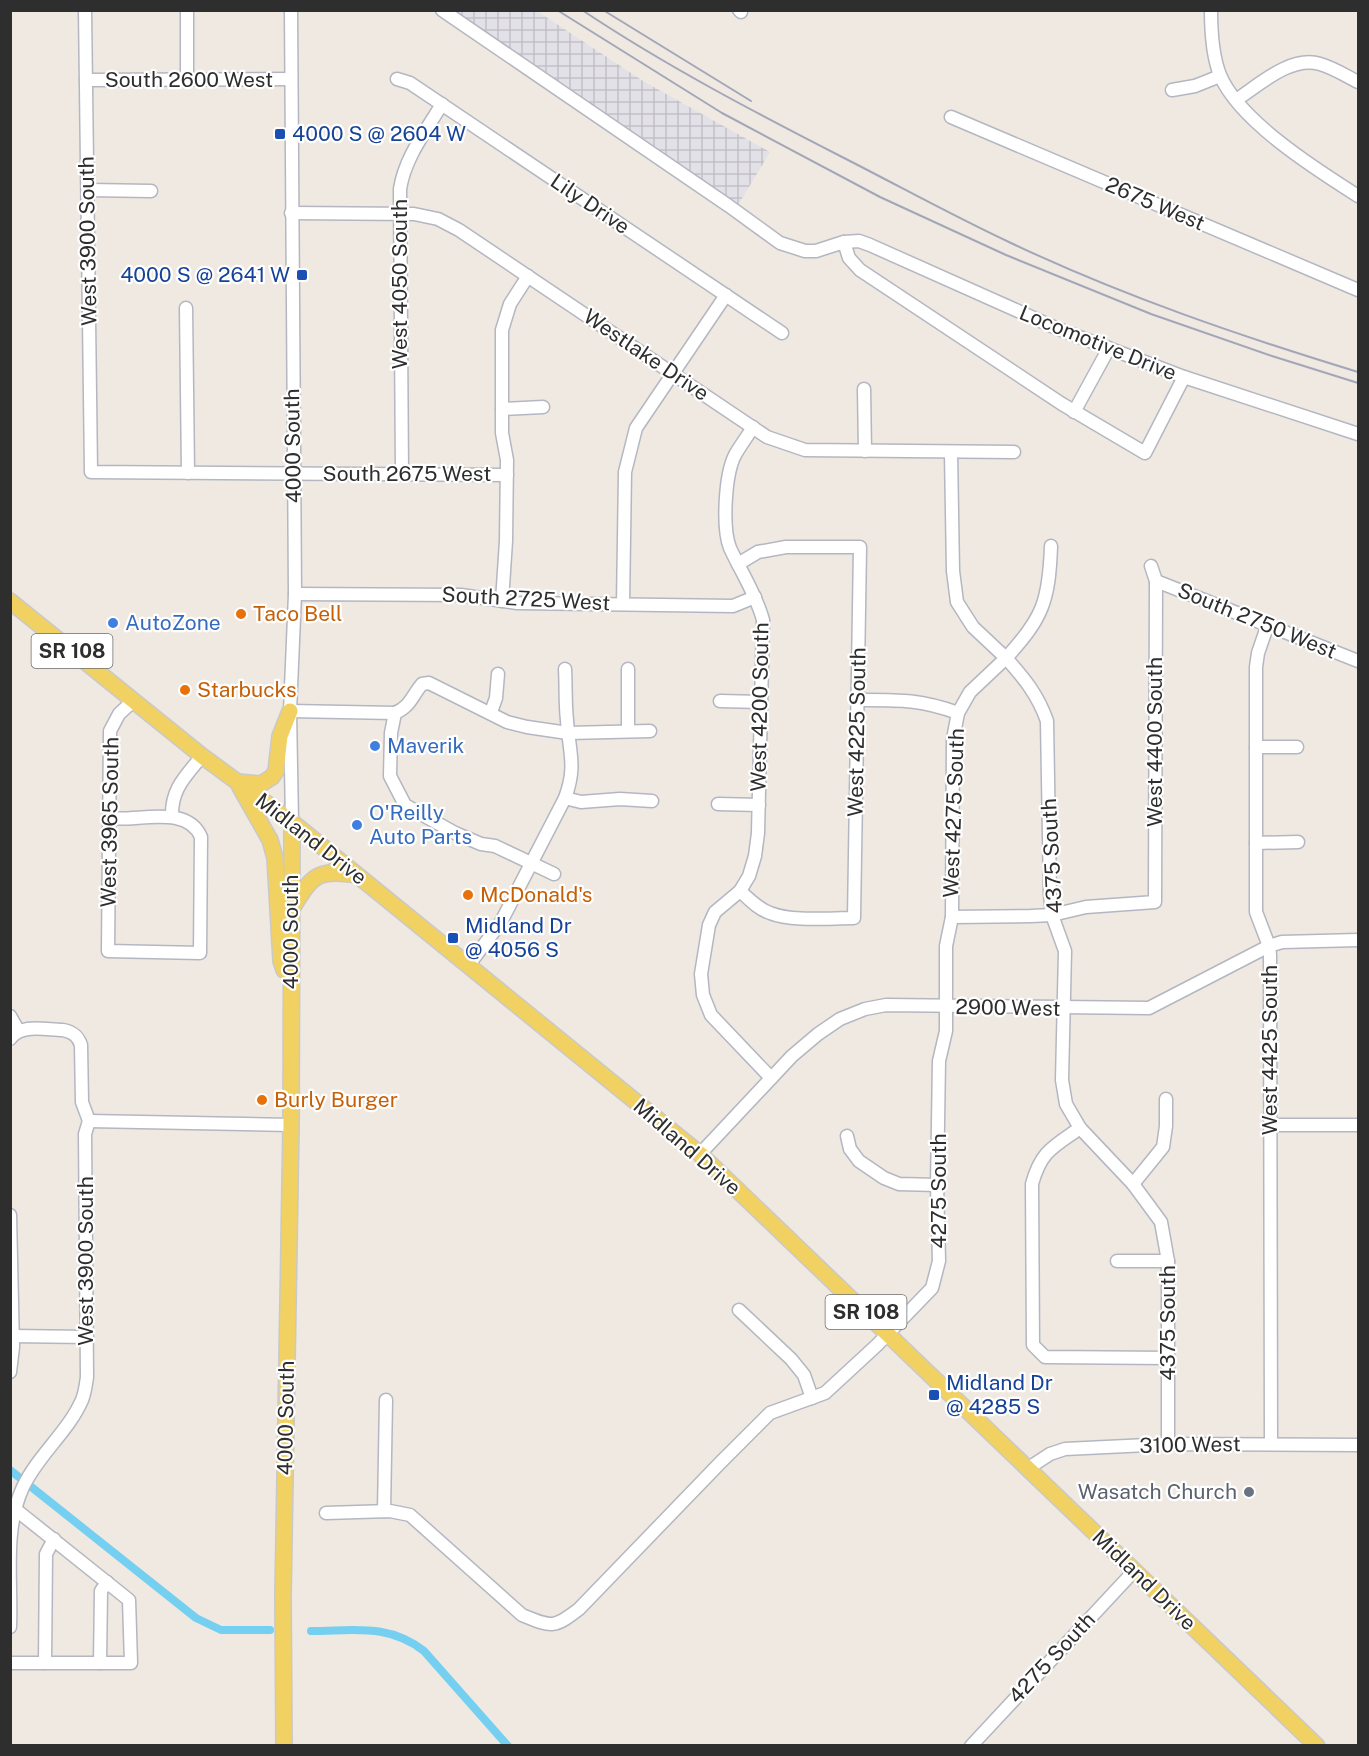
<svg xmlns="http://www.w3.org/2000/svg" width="1369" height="1756" font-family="'Public Sans',sans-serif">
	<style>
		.industrial { fill: url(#industrial-grid) }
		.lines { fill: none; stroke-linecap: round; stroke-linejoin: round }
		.canal { stroke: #75cff0; stroke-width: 8 }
		.minor-casing { stroke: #b4b7c1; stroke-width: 15 }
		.major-casing { stroke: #c9c9c9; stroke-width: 18 }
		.minor { stroke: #fff; stroke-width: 12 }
		.major { stroke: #f2d163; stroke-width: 15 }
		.rail { stroke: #a3a6b8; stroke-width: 2 }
		.transit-dot { fill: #1a4fb4; stroke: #fff; stroke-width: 2 }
		.food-dot { fill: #e8710a; stroke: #fff; stroke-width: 2 }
		.shop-dot { fill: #3f7fe0; stroke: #fff; stroke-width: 2 }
		.worship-dot { fill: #6b7280; stroke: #fff; stroke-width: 2 }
		.labels { text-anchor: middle; stroke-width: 4.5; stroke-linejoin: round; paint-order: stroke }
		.shield { fill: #fff; stroke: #6d6d6d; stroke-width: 1.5 }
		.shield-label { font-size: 20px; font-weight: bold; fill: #2e2e2e }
		.street-label { font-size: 21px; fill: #2e2e2e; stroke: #fff }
		.transit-label { font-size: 21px; fill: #164399; stroke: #fff; text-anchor: start }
		.food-label { font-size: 21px; fill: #c56008; stroke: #fff; text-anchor: start }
		.shop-label { font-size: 21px; fill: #366cbe; stroke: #fff; text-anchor: start }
		.worship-label { font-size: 21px; fill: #5b616d; stroke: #fff; text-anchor: end }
	</style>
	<defs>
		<pattern id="industrial-grid" width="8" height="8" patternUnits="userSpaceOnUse" patternTransform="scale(1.5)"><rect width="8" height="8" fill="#e3e1e8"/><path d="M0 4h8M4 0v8" fill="none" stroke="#c3c1c7"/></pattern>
	</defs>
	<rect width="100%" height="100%" fill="#efe9e1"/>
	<!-- industrial -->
	<path class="industrial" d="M450,11h87l106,70 127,71 -32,53z"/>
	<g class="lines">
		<!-- canal -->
		<g class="canal">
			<path d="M10,1470l186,148 25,12h49"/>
			<path d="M311,1631c43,0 77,-8 113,20l84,95"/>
		</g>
		<!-- minor casing -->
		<g class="minor-casing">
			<g id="minor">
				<path d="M85,10l6,462 416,3"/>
				<path d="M187,10v70"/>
				<path d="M291,10l4,584 -5,117 2,111"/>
				<path d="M442,10l287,196 51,37 25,8h11l28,-9 5,16 11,12 202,134 83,49 39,-76"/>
				<path d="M739,10l2,2"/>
				<path d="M1211,10c0,21 1,45 9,65 19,46 97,95 138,121"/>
				<path d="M397,79l13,4 372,250"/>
				<path d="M86,80l205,-1"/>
				<path d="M1172,90l23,-4 25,-10"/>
				<path d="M1236,100c23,-15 55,-45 84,-36 14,4 26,12 38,18"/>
				<path d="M951,117l407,173"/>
				<path d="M88,190l63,1"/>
				<path d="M291,213l123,1 24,5 21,11 308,207 38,13 209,2"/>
				<path d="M844,242l15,-1 11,4 186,83 128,49 174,57"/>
				<path d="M186,308l2,165"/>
				<path d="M864,389l1,62"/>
				<path d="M502,409l41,-2"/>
				<path d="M1074,412l35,-64"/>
				<path d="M753,427c-6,10 -13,19 -18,28 -10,19 -13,73 -5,93 11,24 26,46 33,72l-5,213 -3,23 -6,20 -9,15 -25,21 -6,13 -8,49 2,21 8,20 60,63"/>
				<path d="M402,474l-2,-285c5,-32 26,-58 42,-85"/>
				<path d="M1051,546c-2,55 -8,72 -45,112 18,20 32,37 41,63l3,173 2,21 13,36 -3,129 4,24 14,24 53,56 28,38 7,39v183"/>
				<path d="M738,564l20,-12 28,-5h74l-6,371c-25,0 -62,4 -84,-5 -12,-4 -21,-14 -30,-22"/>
				<path d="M1156,581l202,80"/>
				<path d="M295,594l166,1 56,8 216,3 22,-9"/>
				<path d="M502,601l4,-60 1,-81 -5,-27v-103l8,-26 18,-28"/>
				<path d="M623,604l2,-132 11,-44 90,-133"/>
				<path d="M1268,624l-10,29 -2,14v245l13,34 1,9 1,489"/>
				<path d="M858,700c40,0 61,-1 100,13"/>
				<path d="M720,701l41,1"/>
				<path d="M290,711l105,2"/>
				<path d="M491,712l5,-14 2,-24"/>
				<path d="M395,713c15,-6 17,-17 27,-29l7,-1 78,39 20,5 41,6 82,-2"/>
				<path d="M395,713l-4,20 -1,43 15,29 50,28 26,11 14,2 59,28"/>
				<path d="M628,730v-61"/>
				<path d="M1256,747h41"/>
				<path d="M565,798l16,4 39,-3 32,2"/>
				<path d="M718,804l41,1"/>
				<path d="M172,817c-1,-28 13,-40 30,-61"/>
				<path d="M109,818c28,4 78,-14 92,19l-1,116 -92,-2 2,-220 9,-17 14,-13"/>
				<path d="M1256,843l42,-1"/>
				<path d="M952,917l79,-1 21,-1 34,-8 69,-5 1,-321 -5,-15"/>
				<path d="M468,966l33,-44 64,-124c12,-32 4,-46 2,-78 -2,-17 -1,-34 -2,-51"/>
				<path d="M10,1016l8,14"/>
				<path d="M10,1039c11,-16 36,-9 53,-9 10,2 15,6 18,15l1,57 7,19"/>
				<path d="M89,1121l202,4"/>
				<path d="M1270,1125h88"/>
				<path d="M1080,1128c-27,19 -39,23 -48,56l1,161 12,12 123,1"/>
				<path d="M847,1136l3,13 9,12 25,17 15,6 38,1"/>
				<path d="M700,1154l92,-98 26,-22 22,-15 25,-10 21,-4 263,3 120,-62 13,-4 76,-2"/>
				<path d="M1133,1184l30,-37 3,-21v-27"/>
				<path d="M10,1215l3,132 -3,25"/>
				<path d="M1117,1261h51"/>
				<path d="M739,1310l52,49 13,16 8,23"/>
				<path d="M12,1336l75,1"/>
				<path d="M1027,1469l23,-15 15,-5 103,-5 190,1"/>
				<path d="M10,1505l119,95 2,63h-121"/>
				<path d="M384,1511l2,-111"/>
				<path d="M326,1513l64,-2 20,4 112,100c30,12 31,14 57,-6l141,-146 50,-50 55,-20 52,-48 55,-57 7,-27 -2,-76 2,-124 7,-30v-85l6,-29 1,-178 5,-26 12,-21 36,-34 -33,-31 -16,-25 -4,-31 -2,-118"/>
				<path d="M10,1627c2,-46 -7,-97 13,-140 15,-32 45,-55 59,-87 3,-7 4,-16 5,-23l-2,-243 4,-13"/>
				<path d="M45,1663l1,-109 8,-15"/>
				<path d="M100,1663l1,-72 6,-9"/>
				<path d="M971,1746l163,-175"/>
			</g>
		</g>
		<!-- major casing -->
		<g class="major-casing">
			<g id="major">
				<path d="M10,601l192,155 90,66 408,332 617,592"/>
				<path d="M237,782l24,2 11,-7 4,-6 4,-35 10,-25"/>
				<path d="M240,787l30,53 5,18 6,103 3,9"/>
				<path d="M291,910c21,-33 24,-42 65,-35"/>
				<path d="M284,1746l-1,-150 8,-471 1,-303"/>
			</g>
		</g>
		<!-- minor -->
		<use href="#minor" class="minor"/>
		<!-- major -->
		<use href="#major" class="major"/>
		<!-- rail -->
		<g class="rail">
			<path d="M557,10l165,103 158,84 126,58 145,59 121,42 86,27"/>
			<path d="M582,10c84,56 174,103 264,149 55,28 109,58 165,84 112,53 229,93 347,129"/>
			<path d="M603,10l148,91"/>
		</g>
	</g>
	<!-- markers -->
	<g class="transit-dot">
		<rect x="274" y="128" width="12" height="12" rx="3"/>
		<rect x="296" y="269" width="12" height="12" rx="3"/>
		<rect x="447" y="932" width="12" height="12" rx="3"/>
		<rect x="928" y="1389" width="12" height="12" rx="3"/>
	</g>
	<g class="food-dot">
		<circle cx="241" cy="614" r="6"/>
		<circle cx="185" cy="690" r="6"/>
		<circle cx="468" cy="895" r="6"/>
		<circle cx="262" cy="1100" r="6"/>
	</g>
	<g class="shop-dot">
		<circle cx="113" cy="623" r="6"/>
		<circle cx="375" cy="746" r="6"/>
		<circle cx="357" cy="825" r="6"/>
	</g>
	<circle class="worship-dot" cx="1249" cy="1492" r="6"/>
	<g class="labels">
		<!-- shield labels -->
		<g class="shield">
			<rect x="31.5" y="634" width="81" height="34" rx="4.5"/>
			<rect x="825.5" y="1295" width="81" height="34" rx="4.5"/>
		</g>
		<g class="shield-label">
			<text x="72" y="658">SR 108</text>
			<text x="866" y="1319">SR 108</text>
		</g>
		<!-- street labels -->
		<g class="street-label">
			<text x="189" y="87">South 2600 West</text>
			<text transform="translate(590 204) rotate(34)" y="7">Lily Drive</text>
			<text transform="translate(1155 204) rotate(23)" y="7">2675 West</text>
			<text transform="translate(88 241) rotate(-91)" y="7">West 3900 South</text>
			<text transform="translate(400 284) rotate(-90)" y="7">West 4050 South</text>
			<text transform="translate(1098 343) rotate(22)" y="7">Locomotive Drive</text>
			<text transform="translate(646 355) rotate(34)" y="7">Westlake Drive</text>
			<text transform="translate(293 446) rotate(-91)" y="7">4000 South</text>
			<text x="407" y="481">South 2675 West</text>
			<text transform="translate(526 599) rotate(3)" y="7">South 2725 West</text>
			<text transform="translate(1257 621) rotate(22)" y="7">South 2750 West</text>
			<text transform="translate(760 707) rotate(-89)" y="7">West 4200 South</text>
			<text transform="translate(857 732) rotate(-89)" y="7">West 4225 South</text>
			<text transform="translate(1155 742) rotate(-90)" y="7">West 4400 South</text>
			<text transform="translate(954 813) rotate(-88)" y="7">West 4275 South</text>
			<text transform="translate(110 822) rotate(-89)" y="7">West 3965 South</text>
			<text transform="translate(311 839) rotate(38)" y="7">Midland Drive</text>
			<text transform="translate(1052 856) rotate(-93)" y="7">4375 South</text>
			<text transform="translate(291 932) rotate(-90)" y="7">4000 South</text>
			<text transform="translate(1008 1008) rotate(1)" y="7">2900 West</text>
			<text transform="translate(1270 1050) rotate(-90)" y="7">West 4425 South</text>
			<text transform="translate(687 1147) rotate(41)" y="7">Midland Drive</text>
			<text transform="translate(939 1191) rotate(-90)" y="7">4275 South</text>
			<text transform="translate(86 1261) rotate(-90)" y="7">West 3900 South</text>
			<text transform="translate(1168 1323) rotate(-90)" y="7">4375 South</text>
			<text transform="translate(286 1418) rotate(-89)" y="7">4000 South</text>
			<text transform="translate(1190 1445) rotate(-1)" y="7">3100 West</text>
			<text transform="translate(1144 1580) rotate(44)" y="7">Midland Drive</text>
			<text transform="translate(1052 1658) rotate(-47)" y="7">4275 South</text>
		</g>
		<!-- transit labels -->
		<g class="transit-label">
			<text x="292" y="141">4000 S @ 2604 W</text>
			<text x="290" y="282" text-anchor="end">4000 S @ 2641 W</text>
			<text x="465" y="933">Midland Dr<tspan x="465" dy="24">@ 4056 S</tspan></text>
			<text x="946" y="1390">Midland Dr<tspan x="946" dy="24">@ 4285 S</tspan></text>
		</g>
		<!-- food labels -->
		<g class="food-label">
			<text x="253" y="621">Taco Bell</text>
			<text x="197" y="697">Starbucks</text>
			<text x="480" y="902">McDonald's</text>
			<text x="274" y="1107">Burly Burger</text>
		</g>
		<!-- shop labels -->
		<g class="shop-label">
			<text x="125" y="630">AutoZone</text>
			<text x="387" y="753">Maverik</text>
			<text x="369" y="820">O'Reilly<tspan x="369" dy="24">Auto Parts</tspan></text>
		</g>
		<!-- worship labels -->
		<g class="worship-label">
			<text x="1237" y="1499">Wasatch Church</text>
		</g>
	</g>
	<!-- border -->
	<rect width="1369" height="1756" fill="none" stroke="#2e2e2e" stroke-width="24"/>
</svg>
